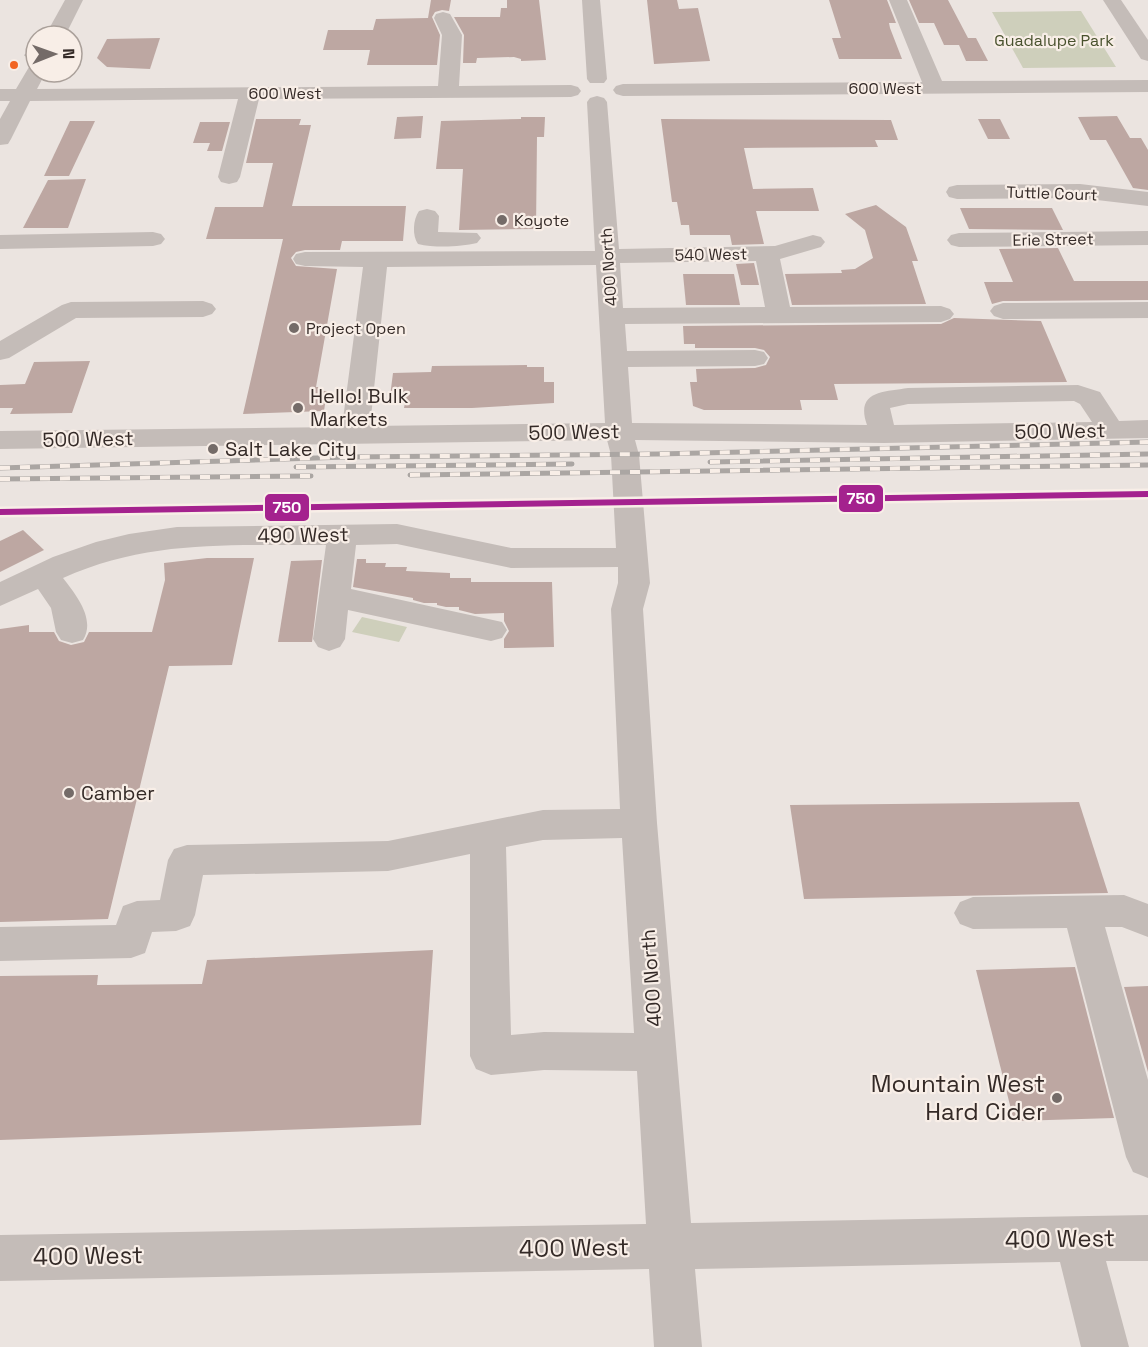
<svg xmlns="http://www.w3.org/2000/svg" width="1148" height="1347" font-family="'Space Grotesk',sans-serif">
	<style>
		.green { fill: #cecfbb }
		.building { fill: #bda7a2 }
		.lines { fill: none; stroke-linecap: round; stroke-linejoin: round }
		.path { stroke: #bdb5b1; stroke-width: 2; stroke-dasharray: 2 2; stroke-linecap: butt }
		.minor { fill: #c4bcb8; fill-rule: evenodd }
		.rail-casing { stroke: #aba6a3; stroke-width: 5 }
		.rail { stroke: #f8eee7; stroke-width: 4; stroke-dasharray: 10; stroke-linecap: butt }
		.rail-1-casing { stroke: #f8eee7; stroke-width: 5 }
		.rail-1 { fill: #a4228e; fill-rule: evenodd }
		.bus-dot { fill: #f26522; stroke: #f8eee7; stroke-width: 2 }
		.poi-dot { fill: #746b68; stroke: #f8eee7; stroke-width: 2 }
		.labels { text-anchor: middle; stroke-width: 4.5; stroke-linejoin: round; paint-order: stroke }
		.far-park-label { font-size: 16px; fill: #48512d; stroke: #f8eee7 }
		.far-street-label { font-size: 16px; fill: #342a27; stroke: #f8eee7 }
		.far-poi-label { font-size: 16px; fill: #342a27; stroke: #f8eee7; text-anchor: start }
		.poi-label { font-size: 20px; fill: #342a27; stroke: #f8eee7; text-anchor: start }
		.street-label { font-size: 20px; fill: #342a27; stroke: #f8eee7 }
		.near-poi-label { font-size: 24px; fill: #342a27; stroke: #f8eee7; text-anchor: end }
		.near-street-label { font-size: 24px; fill: #342a27; stroke: #f8eee7 }
		.line-badge { stroke: #f8eee7; stroke-width: 2 }
		.badge-label { font-size: 16px; text-anchor: middle; font-weight: bold; fill: #fff }
	</style>
	<rect width="100%" height="100%" fill="#ebe4e0"/>
	<!-- green -->
	<g class="green">
		<path d="M1081,11l35,56 -93,1 -31,-56z"/>
		<path d="M362,617l45,10 -8,15 -47,-10z"/>
	</g>
	<!-- building -->
	<g class="building">
		<path d="M431,0h20l-2,11 -7,-1 -7,2 -3,5 8,18 -3,30h-70l3,-15h-47l5,-20h45l3,-11 52,-1z"/>
		<path d="M507,0h32l7,60 -25,1v-2l-7,-2 -37,1 -1,5h-13l1,-28 -10,-18h46l1,-9h6z"/>
		<path d="M647,0h30l2,9 19,-1 12,53 -56,3z"/>
		<path d="M829,0h58l9,23h-7l1,5 12,31h-63l-7,-21h9z"/>
		<path d="M909,0h39l20,38h8l12,23h-22l-7,-16h-15l-10,-22h-15z"/>
		<path d="M160,38l-10,31 -43,-2 -10,-9 10,-19z"/>
		<path d="M423,116l-2,22 -27,1 3,-22z"/>
		<path d="M1117,116l13,22h11l7,12v40l-15,-2 -27,-48h-16l-12,-23z"/>
		<path d="M521,117h24l-1,20h-7l-1,92 -77,1 4,-61h-27l5,-48 80,-2z"/>
		<path d="M256,119h45l-2,6h12l-19,81h114l-3,35h-61l-2,9h-35l-9,2 -5,6 5,8 41,3 -21,118h5l-1,4h7l-3,20 -81,3 40,-175h-77l9,-32h48l10,-44h-27z"/>
		<path d="M661,119l230,1 7,20h-23l3,7 -134,1 9,41 60,-1 6,23h-63l8,33 -32,1 -2,-10h-40l-1,-10h-8l-4,-23h-5z"/>
		<path d="M978,119h22l10,20h-22z"/>
		<path d="M70,121h25l-26,55h-25z"/>
		<path d="M200,122h30l-8,29h-15l3,-8h-17z"/>
		<path d="M86,179l-18,49h-45l25,-48z"/>
		<path d="M876,205l30,22 12,34h-6l14,43 -134,1 -7,-31 57,-1 -1,-3 14,-1 18,-11 -8,-28 -20,-16z"/>
		<path d="M960,208h92l11,22 -94,-1z"/>
		<path d="M1058,248l16,33h74v19l-145,1 -11,3 -8,-22h29l-14,-33z"/>
		<path d="M754,263l5,22h-18l-5,-21z"/>
		<path d="M683,274h51l6,31h-54z"/>
		<path d="M954,318l87,3 26,61 -233,2 4,16h-38l2,10h-98l-11,-4 -3,-24h7l-1,-13 59,-1 11,-3 4,-8 -6,-7 -9,-2h-60v-4h-11l-1,-18 258,-2z"/>
		<path d="M90,361l-18,52 -62,1 3,-6h-13v-23l25,-1 9,-22z"/>
		<path d="M527,365v2h17v15h10v21l-82,5h-68l1,-5 -16,1 4,-31 38,-1 1,-6z"/>
		<path d="M23,530l21,20 -44,22v-31z"/>
		<path d="M207,558h47l-22,107 -63,1 -61,253 -108,3v-293l29,-4v7h25l5,9 12,4 13,-3 5,-10h63l13,-52 -1,-17z"/>
		<path d="M357,559h9v4h20l-1,4h22l-1,4 44,2v5h21v4h81l2,65 -50,1v-9l5,-8 -5,-10v-8l-29,1 -16,-4v-3h-13l-9,-2v-2h-13l-11,-3v-2l-60,-11z"/>
		<path d="M322,560l-10,82h-34l13,-81z"/>
		<path d="M1079,802l29,91 -304,6 -14,-94z"/>
		<path d="M433,950l-12,175 -421,15v-164l98,-1 -1,10 105,-1 5,-24z"/>
		<path d="M1075,967l39,151 -100,3 -38,-151z"/>
		<path d="M1148,986v86l-24,-85z"/>
	</g>
	<g class="lines">
		<!-- path -->
		<path class="path" d="M25,56l9,-17"/>
		<!-- minor -->
		<g class="minor">
			<path d="M65,0h18l-18,36h-20z"/>
			<path d="M582,0h18l7,79 -3,4h-14l-3,-4z"/>
			<path d="M889,0h18l35,81 206,-1v12l-525,4 -7,-2 -3,-4 3,-4 7,-2 299,-2z"/>
			<path d="M1103,0h18l27,40v21l-7,-2z"/>
			<path d="M443,12l7,2 12,21 -3,51 112,-1 7,2 3,4 -3,4 -7,2 -312,2 -19,78 -3,5 -8,2 -8,-2 -3,-5 20,-78 -208,2 -19,38 -3,5 -8,1v-26l10,-18h-10v-12h16l13,-22 7,-2v7h10l-9,17 401,-3 4,-51 -8,-17 2,-4z"/>
			<path d="M597,96l7,2 3,4 12,147 156,-3 38,-11 8,2 4,5 -4,5 -41,12 10,48 151,-1 9,3 4,5 -4,5 -9,3 -316,2 2,27 128,-1 9,2 4,6 -4,6 -9,2 -127,1 4,56 235,2c-12,-34 16,-33 41,-37l170,-3 22,7 19,29 29,-1v18l-264,5 -249,-3 4,15 11,128 -7,26 14,214 34,400 457,-8v46h-42l23,86h-48l-21,-85 -365,7 7,78h-48l-5,-78 -649,12v-46l646,-11 -9,-153 -93,-1 -53,5 -15,-6 -6,-13v-202l-82,17 -185,4 -8,40 -5,11 -14,5 -24,1 -7,21 -14,5 -131,3v-34l116,-2 7,-19 14,-5 23,-1 8,-40 6,-11 13,-4 201,-4 155,-31 77,-1 -9,-200 7,-26v-16l-107,1 -114,-24 -41,1 -5,44 151,33 5,8 -5,8 -11,3 -143,-31 -3,29 -5,8 -11,4 -11,-4 -5,-8 13,-94c-95,1 -175,-6 -263,33 13,17 33,41 20,62l-11,3 -11,-3 -5,-8 -5,-24 -13,-19 -38,17v-24l53,-25 43,-15 33,-8 48,-7 220,-3 114,24h105l-5,-93 -4,-15 -607,9v-18l342,-4 21,-160 -58,-1 -9,-2 -3,-5 3,-5 9,-2 290,-1 -8,-149 3,-4zM756,261l9,46 -142,1 -3,-45zM596,265l9,158 -235,3 17,-159zM1074,401l6,3 12,18 -198,3 -4,-17 18,-4zM622,838l12,195 -90,-1 -33,3 -5,-188 37,-7z"/>
			<path d="M1080,184l68,8v14l-68,-8 -123,1 -8,-2 -3,-5 3,-5 8,-2z"/>
			<path d="M427,209l8,2 4,5 -1,16 39,1 4,5 -4,5c-17,4 -42,5 -59,1 -6,-8 -5,-25 1,-33z"/>
			<path d="M1148,231v14l-189,2 -8,-2 -4,-5 4,-5 8,-2z"/>
			<path d="M153,232l8,2 4,5 -4,5 -8,2 -153,3v-14z"/>
			<path d="M203,301l9,3 4,5 -4,5 -9,3 -127,1 -67,40 -9,2v-19l62,-36 9,-3z"/>
			<path d="M1148,302v16l-145,1 -9,-3 -4,-5 4,-5 9,-3z"/>
			<path d="M1124,895l24,9v33l-26,-10h-17l43,153v98l-15,-6 -7,-15 -59,-229 -94,1 -13,-5 -6,-11 6,-11 13,-5z"/>
		</g>
		<!-- rail casing -->
		<g class="rail-casing">
			<g id="rail">
				<path d="M710,462l438,-8"/>
				<path d="M296,467l276,-3"/>
				<path d="M0,468l347,-11 311,-3 490,-12"/>
				<path d="M410,475l738,-10"/>
				<path d="M0,479l311,-3"/>
			</g>
		</g>
		<!-- rail -->
		<use href="#rail" class="rail"/>
		<!-- rail-1 casing -->
		<g class="rail-1-casing">
			<path id="rail-1" d="M1148,491v6l-1148,18v-6z"/>
		</g>
		<!-- rail-1 -->
		<use href="#rail-1" class="rail-1"/>
	</g>
	<!-- markers -->
	<circle class="bus-dot" cx="14" cy="65" r="5"/>
	<g class="poi-dot">
		<circle cx="502" cy="220" r="6"/>
		<circle cx="294" cy="328" r="6"/>
		<circle cx="298" cy="408" r="6"/>
		<circle cx="213" cy="449" r="6"/>
		<circle cx="69" cy="793" r="6"/>
		<circle cx="1057" cy="1098" r="6"/>
	</g>
	<g class="labels">
		<!-- far-park labels -->
		<g class="far-park-label">
			<text x="1054" y="46">Guadalupe Park</text>
		</g>
		<!-- far-street labels -->
		<g class="far-street-label">
			<text x="885" y="94">600 West</text>
			<text x="285" y="99">600 West</text>
			<text transform="translate(1052 193) rotate(2)" y="6">Tuttle Court</text>
			<text transform="translate(1053 239) rotate(-1)" y="6">Erie Street</text>
			<text transform="translate(711 254) rotate(-1)" y="6">540 West</text>
			<text transform="translate(608 267) rotate(-94)" y="6">400 North</text>
		</g>
		<!-- far-poi labels -->
		<g class="far-poi-label">
			<text x="514" y="226">Koyote</text>
			<text x="306" y="334">Project Open</text>
		</g>
		<!-- poi labels -->
		<g class="poi-label">
			<text x="310" y="403">Hello! Bulk<tspan x="310" dy="23">Markets</tspan></text>
			<text x="225" y="456">Salt Lake City</text>
			<text x="81" y="800">Camber</text>
		</g>
		<!-- street labels -->
		<g class="street-label">
			<text transform="translate(1060 431) rotate(-1)" y="7">500 West</text>
			<text transform="translate(574 432) rotate(-1)" y="7">500 West</text>
			<text transform="translate(88 439) rotate(-1)" y="7">500 West</text>
			<text transform="translate(303 535) rotate(-1)" y="7">490 West</text>
			<text transform="translate(651 978) rotate(-94)" y="7">400 North</text>
		</g>
		<!-- near-poi labels -->
		<g class="near-poi-label">
			<text x="1045" y="1092">Mountain West<tspan x="1045" dy="28">Hard Cider</tspan></text>
		</g>
		<!-- near-street labels -->
		<g class="near-street-label">
			<text transform="translate(1060 1239) rotate(-1)" y="8">400 West</text>
			<text transform="translate(574 1248) rotate(-1)" y="8">400 West</text>
			<text transform="translate(88 1256) rotate(-1)" y="8">400 West</text>
		</g>
	</g>
	<g class="line-badge">
		<rect x="838" y="484" width="46" height="29" rx="6" fill="#a4228e"/>
		<rect x="264" y="493" width="46" height="29" rx="6" fill="#a4228e"/>
	</g>
	<g class="badge-label">
		<text x="861" y="504">750</text>
		<text x="287" y="513">750</text>
	</g>
	<!-- north arrow -->
	<g transform="translate(54 54) rotate(89)"><circle r="28" fill="#f8eee7" stroke="#aaa09a" stroke-width="1.5"/>
	<path d="M0-4.5L10 22L0 15L-10 22Z" fill="#746b68"/>
	<text y="-9" font-size="16" font-weight="bold" text-anchor="middle" fill="#342a27">N</text>
	</g>
</svg>
